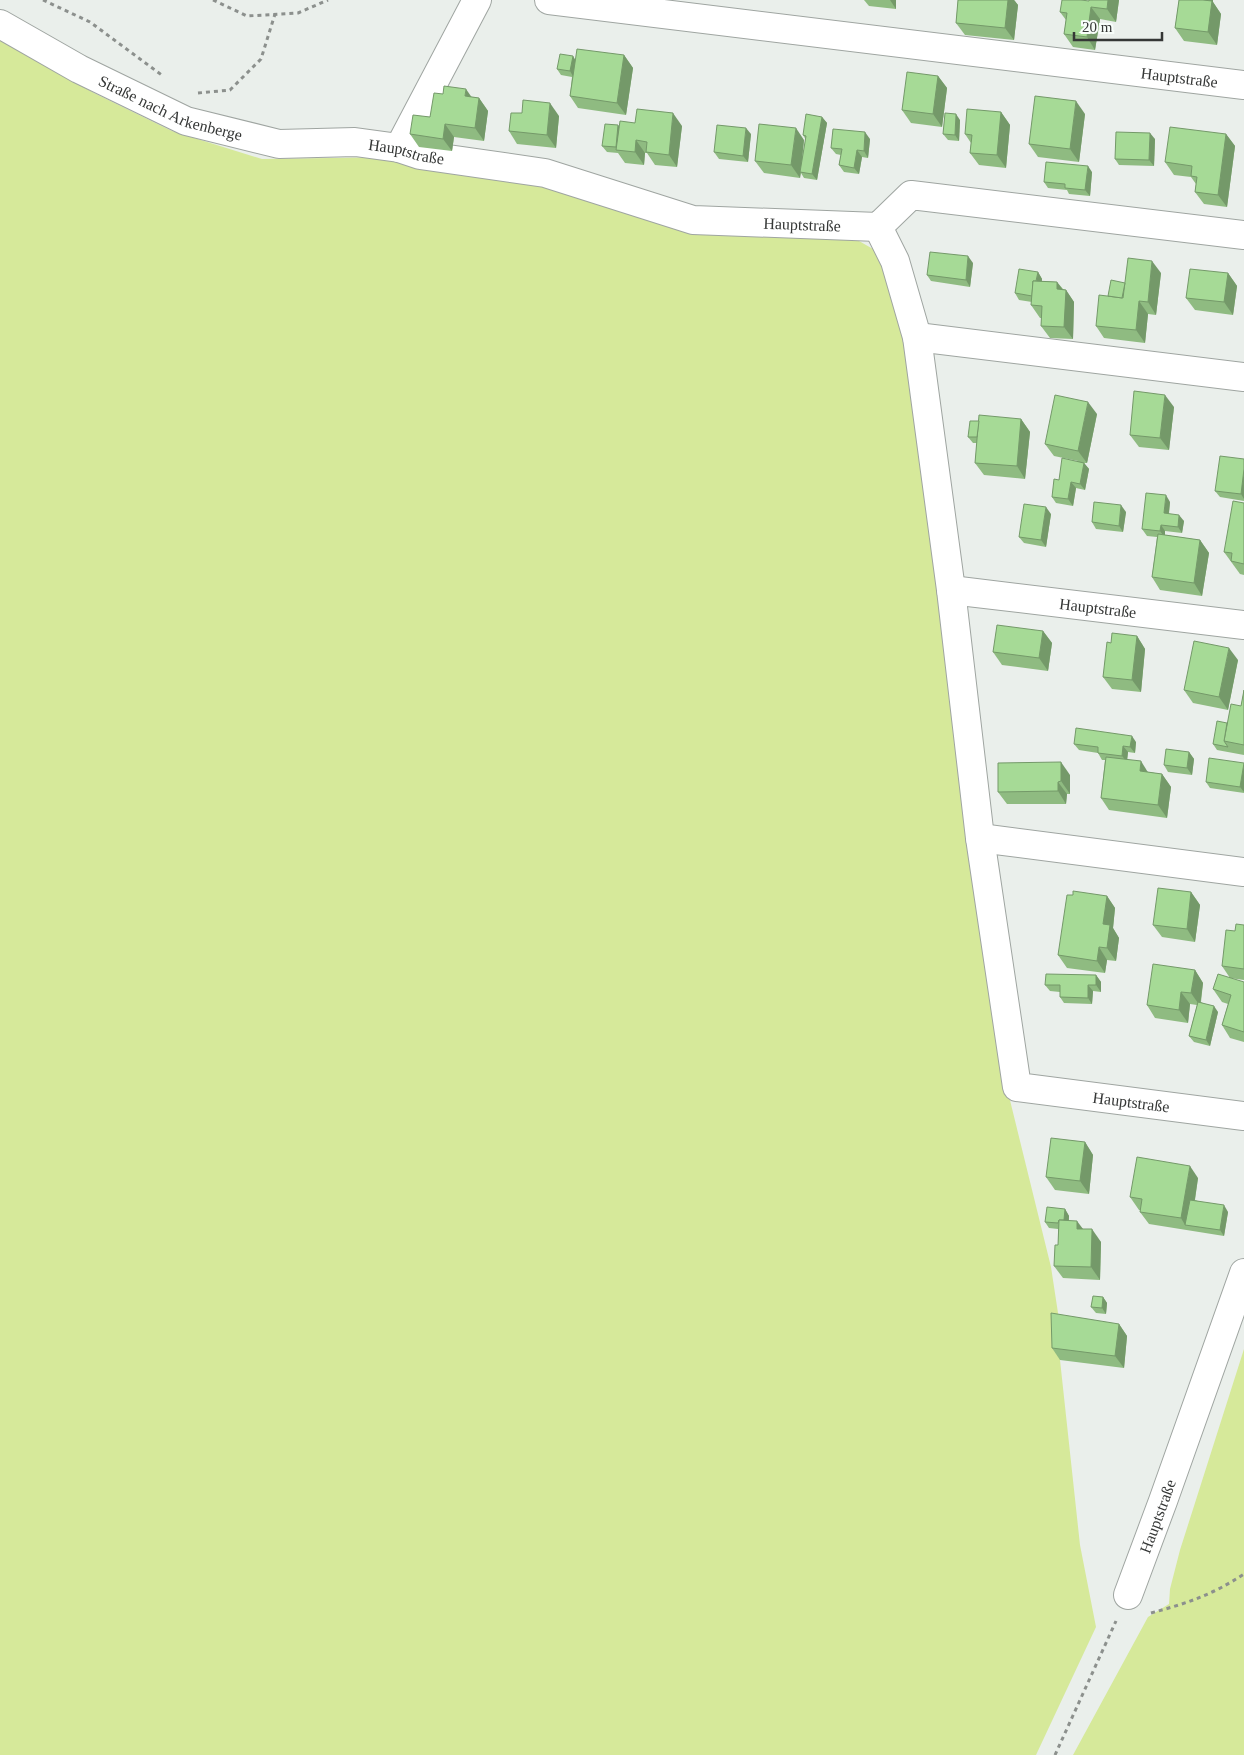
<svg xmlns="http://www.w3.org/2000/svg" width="1244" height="1755" font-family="'Times New Roman',serif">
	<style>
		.green { fill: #d6e99a }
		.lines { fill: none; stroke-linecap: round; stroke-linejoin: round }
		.minor-casing { stroke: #9fa5a1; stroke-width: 30 }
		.path { stroke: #8c908d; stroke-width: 3; stroke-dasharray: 4 4; stroke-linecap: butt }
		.minor { stroke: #fff; stroke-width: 28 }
		.wall { fill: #8fbb81 }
		.shaded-wall { fill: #749969 }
		.building { fill: #a6da96; stroke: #749969 }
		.labels { text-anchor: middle; stroke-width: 4; stroke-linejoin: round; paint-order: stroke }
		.street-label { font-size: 16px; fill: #353736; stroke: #f7fdf9 }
	</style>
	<rect width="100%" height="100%" fill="#eaefeb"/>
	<!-- green -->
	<g class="green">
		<path d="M0,39l94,54 78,38 90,28 136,-2 150,31 304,49 21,12 17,20 19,67 97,748 45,183 9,59v34l20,185 16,82 -60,128h-1036z"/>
		<path d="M1244,1349v406h-171l75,-138 21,-13 1,-15 10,-39z"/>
	</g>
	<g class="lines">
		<!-- minor casing -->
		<g class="minor-casing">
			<g id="minor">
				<path id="s1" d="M549,0l695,85"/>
				<path id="s2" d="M0,24l79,45 107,52 93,23 76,-2 44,6 21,7 125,18 148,47 185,7 33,-32 333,40"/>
				<path d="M399,148l78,-148"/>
				<path id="s3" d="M878,227l17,34 22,76 34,253 29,248 37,249 227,29"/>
				<path d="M917,337l327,40"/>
				<path id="s4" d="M951,590l293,35"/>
				<path d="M980,838l264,34"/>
				<path id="s5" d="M1128,1595l35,-94 81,-228"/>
			</g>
		</g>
		<!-- path -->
		<g class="path">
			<path d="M43,0l47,22 73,54"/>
			<path d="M213,0l34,16 51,-3 30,-13"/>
			<path d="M198,93l32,-3 31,-31 14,-45"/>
			<path d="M1151,1613c37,-10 61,-18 93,-39"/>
			<path d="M1055,1755l61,-134"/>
		</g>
		<!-- minor -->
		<use href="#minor" class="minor"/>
	</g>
	<!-- wall -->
	<g class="wall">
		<path d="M864,0h32v9l-27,-3z"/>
		<path d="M958,0h56l4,5 -4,35 -49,-5 -9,-12z"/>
		<path d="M1089,0h30l-3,22 -16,-3 -5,31 -22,-3 -9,-13 2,-14 -6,-8 29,-11z"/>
		<path d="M1179,0h34v2l8,12 -4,31 -33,-4 -9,-13z"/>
		<path d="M624,55l9,13 -7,47 -48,-7 -8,-12 2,-19 -11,-2 -4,-6 16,-13 2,4z"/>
		<path d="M938,76l9,12 -5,39 -31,-4 -9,-13z"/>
		<path d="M472,97l7,1 9,13 -4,30 -30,-4 -2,14 -33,-4 -9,-13 20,-17z"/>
		<path d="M1001,112l9,13 -4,43 -27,-3 -9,-12 1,-10 -6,-9z"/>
		<path d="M1085,114l-6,48 -41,-5 -9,-13z"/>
		<path d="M559,116l-3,32 -39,-4 -8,-13z"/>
		<path d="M822,117l5,6 -10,57 -13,-2 -3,-5 -1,5 -36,-5 -9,-12 49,-21 -2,19 4,-19 -3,-5z"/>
		<path d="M960,120l-1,21 -11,-1 -5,-6z"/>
		<path d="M635,123l47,3 -5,41 -22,-2 -8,-12h-2l-1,12 -19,-2 -7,-10 -11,-1 -5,-6 16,-21 1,2z"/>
		<path d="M751,134l-3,28 -29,-3 -5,-7z"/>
		<path d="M1226,134l9,12 -8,61 -23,-3 -9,-12 1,-8 -5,-7 -17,-2 -9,-13z"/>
		<path d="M870,139l-2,19 -6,-1 -3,17 -15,-2 -5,-7 2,-10 -5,-1 -5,-6z"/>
		<path d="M1155,139l-1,27 -35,-1 -4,-6z"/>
		<path d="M1092,172l-2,24 -21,-2 -2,-4 -19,-2 -4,-6z"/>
		<path d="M973,263l-3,24 -39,-6 -4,-6z"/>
		<path d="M1038,272l4,7v2l15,1 6,7 3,1 8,12 -1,37 -23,-1 -9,-12 1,-8h-2l-9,-13 1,-3 -13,-2 -4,-7z"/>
		<path d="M1161,273l-5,42 -8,-1 -3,29 -41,-5 -8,-12 12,-30 17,-13z"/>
		<path d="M1228,273l9,13 -4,29 -38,-5 -9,-12z"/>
		<path d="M1174,407l-5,43 -30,-3 -9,-12z"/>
		<path d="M1097,414l-10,49h-3l5,6 -4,21 -9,-2 -3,18 -17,-3 -4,-6 7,-17 19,-19 -24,-5 -9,-12z"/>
		<path d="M1021,419l9,13 -5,47 -41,-4 -9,-12 2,-20h-4l-5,-6 11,-16z"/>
		<path d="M1244,459v42l-24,-4 -5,-6z"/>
		<path d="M1170,502l-1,12 15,7 -2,12 -17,-2v4l35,5 9,13 -7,43 -42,-6 -8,-13 5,-40 -10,-1 -5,-7z"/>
		<path d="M1244,503v72l-4,-1 -16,-22z"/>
		<path d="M1126,512l-3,20 -27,-3 -4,-7z"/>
		<path d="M1051,514l-5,33 -22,-4 -5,-6z"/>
		<path d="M1043,631l9,12 -4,28 -46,-6 -9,-13z"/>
		<path d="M1137,636l8,13 -4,43 -29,-3 -9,-12 8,-34z"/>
		<path d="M1238,660l-10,50 -35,-7 -9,-13z"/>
		<path d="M1244,690v65l-27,-5 -4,-6 14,-21 14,-17z"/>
		<path d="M1136,742l-1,11 -7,-1 -1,7 21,13 14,2 9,13 -4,31 -58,-8 -8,-12 4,-38h-3l-4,-7 -19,-3 -5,-6z"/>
		<path d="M1189,752l5,7 -2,16 -24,-3 -4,-7z"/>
		<path d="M1244,763v30l-34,-5 -4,-6z"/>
		<path d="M1070,775v19h-3l-1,10h-59l-9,-12z"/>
		<path d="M1191,892l9,13 -5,37 -33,-5 -9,-12z"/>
		<path d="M1073,895l34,1 8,12 -2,20 6,10 -3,23 -9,-1 -2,13 -38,-5 -9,-13z"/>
		<path d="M1244,925v55l-14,-2 -8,-12 13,-35z"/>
		<path d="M1195,970l8,13 -2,19 17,10 -8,34 -16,-4 -5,-6 8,-31 -7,-1 -2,19 -33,-5 -8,-13z"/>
		<path d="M1096,975l5,7v10l-8,-1 -1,13 -28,-1 -4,-6v-5l-10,-1 -5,-6z"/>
		<path d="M1244,982v60l-14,-4 -8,-13 6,-21 -6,-2 -9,-13z"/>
		<path d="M1085,1142l8,13 -4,39 -34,-4 -9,-13z"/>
		<path d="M1198,1178l-3,22 33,12 -4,24 -75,-12 -9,-12v-2h-1l-9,-13z"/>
		<path d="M1065,1209l4,7v5l14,8 18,13 -1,38 -37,-2 -9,-12 4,-21v-16l-9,-1 -4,-6z"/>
		<path d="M1103,1297l4,6 -1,11 -10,-1 -5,-6z"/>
		<path d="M1119,1324l8,12 -3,32 -64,-8 -8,-12z"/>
	</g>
	<!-- shaded-wall -->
	<g class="shaded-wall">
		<path d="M890,0h6v9z"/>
		<path d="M1008,0h6l4,5 -4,35 -9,-12z"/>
		<path d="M1108,0h11l-3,22 -9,-13z"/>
		<path d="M1203,0h10v2l8,12 -4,31 -9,-13z"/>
		<path d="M1091,7l9,12 -5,31 -8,-13z"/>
		<path d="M624,55l9,13 -7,47 -9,-12z"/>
		<path d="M573,56l4,7 -3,15 -4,-7z"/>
		<path d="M938,76l9,12 -5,39 -9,-13z"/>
		<path d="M466,89l9,13 -10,-6z"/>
		<path d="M479,98l9,13 -4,30 -9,-13z"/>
		<path d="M1076,101l9,13 -6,48 -9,-13z"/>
		<path d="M550,103l9,13 -3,32 -9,-13z"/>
		<path d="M1001,112l9,13 -4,43 -9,-13z"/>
		<path d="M673,113l9,13 -5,41 -8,-12z"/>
		<path d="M956,114l4,6 -1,21 -4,-6z"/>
		<path d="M822,117l5,6 -10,57 -5,-6z"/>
		<path d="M445,124l9,13 -2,14 -9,-12z"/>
		<path d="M618,125l5,7 -5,19 -2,-4z"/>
		<path d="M746,128l5,6 -3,28 -5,-6z"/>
		<path d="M796,128l8,12 -4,38 -9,-13z"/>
		<path d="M865,132l5,7 -2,19 -4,-7z"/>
		<path d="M1150,133l5,6 -1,27 -5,-6z"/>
		<path d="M1226,134l9,12 -8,61 -9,-12z"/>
		<path d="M636,140l9,13 -1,12 -9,-13z"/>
		<path d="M857,150l5,7 -3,17 -5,-6z"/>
		<path d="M1088,166l4,6 -2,24 -5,-6z"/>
		<path d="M968,256l5,7 -3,24 -4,-7z"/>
		<path d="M1152,261l9,12 -5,42 -8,-13z"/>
		<path d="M1038,272l4,7 -4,24 -4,-6z"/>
		<path d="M1228,273l9,13 -4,29 -9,-13z"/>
		<path d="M1057,282l9,12v-4l8,12 -1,37 -9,-12 -7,-38z"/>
		<path d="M1139,301l9,13 -3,29 -9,-13z"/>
		<path d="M1165,395l9,12 -5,43 -9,-12z"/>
		<path d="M1088,402l9,12 -10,49 -9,-12z"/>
		<path d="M1021,419l9,13 -5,47 -8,-13z"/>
		<path d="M1084,463l5,6 -4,21 -5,-6z"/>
		<path d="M1244,469v30l-3,-5z"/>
		<path d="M1071,482l5,6 -3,18 -5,-7z"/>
		<path d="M1166,495l4,7 -2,18 -4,-7z"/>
		<path d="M1121,505l5,7 -3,20 -4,-6z"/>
		<path d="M1046,507l5,7 -5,33 -5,-7z"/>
		<path d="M1179,515l5,6 -2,12 -4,-6z"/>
		<path d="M1161,525l4,6v7l-5,-7z"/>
		<path d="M1200,540l9,13 -7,43 -8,-13z"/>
		<path d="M1043,631l9,12 -4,28 -9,-13z"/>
		<path d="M1137,636l8,13 -4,43 -9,-12z"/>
		<path d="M1229,648l9,12 -10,50 -9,-13z"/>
		<path d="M1132,736l4,6 -1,11 -5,-6z"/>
		<path d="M1123,746l5,6 -1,10 -5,-6z"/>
		<path d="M1189,752l5,7 -2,16 -5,-7z"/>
		<path d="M1141,761l8,13 -9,-3z"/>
		<path d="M1061,762l9,13v19l-9,-13z"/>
		<path d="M1244,764v28l-4,-5z"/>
		<path d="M1162,774l9,13 -4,31 -9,-13z"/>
		<path d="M1058,782l9,12 -1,10 -8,-13z"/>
		<path d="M1191,892l9,13 -5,37 -8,-13z"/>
		<path d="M1107,896l8,12 -2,20 6,10 -3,23 -9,-13 -4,-24z"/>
		<path d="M1099,947l8,13 -2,13 -8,-12z"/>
		<path d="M1195,970l8,13 -3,23 -9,-13z"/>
		<path d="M1096,975l5,7v10l-5,-7z"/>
		<path d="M1088,985l5,6 -1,13 -4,-6z"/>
		<path d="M1181,992l9,12 -2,19 -9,-13z"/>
		<path d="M1214,1006l4,6 -8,34 -4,-6z"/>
		<path d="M1085,1142l8,13 -4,39 -9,-13z"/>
		<path d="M1190,1166l8,12 -7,47h-6l-4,-7z"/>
		<path d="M1224,1205l4,7 -4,24 -4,-6z"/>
		<path d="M1065,1209l4,7 -1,14 -5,-6z"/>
		<path d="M1077,1221l9,12 -9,-4z"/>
		<path d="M1092,1229l9,13 -1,38 -9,-13z"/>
		<path d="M1103,1297l4,6 -1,11 -4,-6z"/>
		<path d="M1119,1324l8,12 -3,32 -9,-12z"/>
	</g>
	<!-- building -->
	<g class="building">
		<path d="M958,0h50l-3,28 -49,-5z"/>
		<path d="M1062,0h19l8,1v-1h19l-1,9 -16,-2 -4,30 -23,-3 3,-21 -7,-1z"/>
		<path d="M1179,0h24l9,1 -4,31 -33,-4z"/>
		<path d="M577,49l47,6 -7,48 -47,-7z"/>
		<path d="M560,54l13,2 -3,15 -13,-2z"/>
		<path d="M907,72l31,4 -5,38 -31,-4z"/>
		<path d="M444,86l22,3 -1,7 14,2 -4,30 -30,-4 -2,15 -33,-5 3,-19 17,2 4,-24 9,1z"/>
		<path d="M1035,96l41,5 -6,48 -41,-5z"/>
		<path d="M523,100l27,3 -3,32 -38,-4 2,-18h11z"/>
		<path d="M637,109l36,4 -4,42 -23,-3 1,-10 -11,-2 -1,12 -19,-2 4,-29 15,2z"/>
		<path d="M967,109l34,3 -4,43 -27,-2 2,-18 -7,-1z"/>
		<path d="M945,113l11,1 -1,21 -12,-1z"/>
		<path d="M806,114l16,3 -10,57 -12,-2 6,-36 -3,-1z"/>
		<path d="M605,124l13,1 -2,22 -14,-1z"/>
		<path d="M759,124l37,4 -5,37 -36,-4z"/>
		<path d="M717,125l29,3 -3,28 -29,-4z"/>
		<path d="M1170,127l56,7 -8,61 -23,-3 2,-15 -6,-1 1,-10 -27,-4z"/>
		<path d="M833,129l32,3 -1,19 -7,-1 -3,18 -15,-3 3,-16 -11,-1z"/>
		<path d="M1116,132l34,1 -1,27 -34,-1z"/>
		<path d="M1046,162l42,4 -3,24 -20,-2v-4l-21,-2z"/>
		<path d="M930,252l38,4 -2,24 -39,-5z"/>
		<path d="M1128,258l24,3 -4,41 -9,-1 -3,29 -40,-4 3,-31 24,3z"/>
		<path d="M1019,269l19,3 -2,9h-3l-1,15 -17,-3z"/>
		<path d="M1190,269l38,4 -4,29 -38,-4z"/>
		<path d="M1111,280l14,3 -3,15 -14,-2z"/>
		<path d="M1033,281l24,1v7l9,1 -2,37 -23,-1 1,-20 -11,-1z"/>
		<path d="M1134,391l31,4 -5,43 -30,-3z"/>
		<path d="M1055,395l33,7 -10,49 -33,-7z"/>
		<path d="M979,415l42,4 -4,47 -42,-3z"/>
		<path d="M970,421h9l-2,16h-9z"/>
		<path d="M1220,456l24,3v10l-3,25 -26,-3z"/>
		<path d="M1062,458l22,5 -4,21 -9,-2 -3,17 -16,-2 2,-18 5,1z"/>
		<path d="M1146,493l20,2 -2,18 15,2 -1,12 -17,-2 -1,6 -18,-2z"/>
		<path d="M1233,501l11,2v61l-13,-3 1,-8 -8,-1z"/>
		<path d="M1094,502l27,3 -2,21 -27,-4z"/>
		<path d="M1024,504l22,3 -5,33 -22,-3z"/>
		<path d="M1158,534l42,6 -6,43 -42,-6z"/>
		<path d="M997,625l46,6 -4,27 -46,-6z"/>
		<path d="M1112,633l25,3 -5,44 -29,-3 4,-35 4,1z"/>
		<path d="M1194,641l35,7 -10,49 -35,-7z"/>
		<path d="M1244,690v55l-20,-4 7,-37 10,2z"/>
		<path d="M1217,721l10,2 -3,18 4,6 -15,-3z"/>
		<path d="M1076,728l56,8 -2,11 -7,-1 -1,10 -24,-3v-6l-24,-3z"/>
		<path d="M1166,749l23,3 -2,16 -23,-3z"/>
		<path d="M1106,757l35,4 -1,10 22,3 -4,31 -57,-7z"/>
		<path d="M1209,758l35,5 -4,24 -34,-5z"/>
		<path d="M1061,762v19l-3,1v9l-60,1v-29z"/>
		<path d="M1158,888l33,4 -4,37 -34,-4z"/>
		<path d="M1073,891l34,5 -4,28 7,1 -3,23 -8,-1 -2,14 -39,-6 9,-60h6z"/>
		<path d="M1236,924l8,1v44l-22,-3 4,-36 9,1z"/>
		<path d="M1153,964l42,6 -4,23 -10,-1 -2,18 -32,-5z"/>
		<path d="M1046,974l50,1v10h-8v13l-28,-1v-12h-15z"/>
		<path d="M1218,974l26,8v50l-22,-7 9,-30 -18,-6z"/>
		<path d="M1198,1002l16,4 -8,34 -17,-4z"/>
		<path d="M1051,1138l34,4 -5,39 -34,-4z"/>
		<path d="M1137,1157l53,9 -9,52 -41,-6 2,-13 -12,-2z"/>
		<path d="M1190,1200l34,5 -4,25 -35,-5z"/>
		<path d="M1047,1207l18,2 -1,11h-5l-1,3 -13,-1z"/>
		<path d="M1059,1220l18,1v8h15l-1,38 -37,-1 1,-21h3z"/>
		<path d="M1093,1296l10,1 -1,11 -11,-1z"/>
		<path d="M1051,1313l68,11 -4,32 -63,-8z"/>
	</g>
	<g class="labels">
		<!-- street labels -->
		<g class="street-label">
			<text dy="6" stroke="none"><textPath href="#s1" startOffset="635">Hauptstraße</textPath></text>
			<text dy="6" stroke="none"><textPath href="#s2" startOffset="191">Straße nach Arkenberge</textPath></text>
			<text dy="6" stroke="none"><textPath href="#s2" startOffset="434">Hauptstraße</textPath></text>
			<text dy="6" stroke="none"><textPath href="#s2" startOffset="839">Hauptstraße</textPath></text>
			<text dy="6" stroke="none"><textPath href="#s4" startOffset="148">Hauptstraße</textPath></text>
			<text dy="6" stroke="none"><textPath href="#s3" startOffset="989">Hauptstraße</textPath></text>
			<text dy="6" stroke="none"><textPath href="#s5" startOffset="84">Hauptstraße</textPath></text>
		</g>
	</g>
	<!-- scale -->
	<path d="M1074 32v8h88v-8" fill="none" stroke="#353736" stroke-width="2.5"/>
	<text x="1082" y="32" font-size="15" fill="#353736" stroke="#f7fdf9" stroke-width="4" paint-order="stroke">20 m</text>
</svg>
